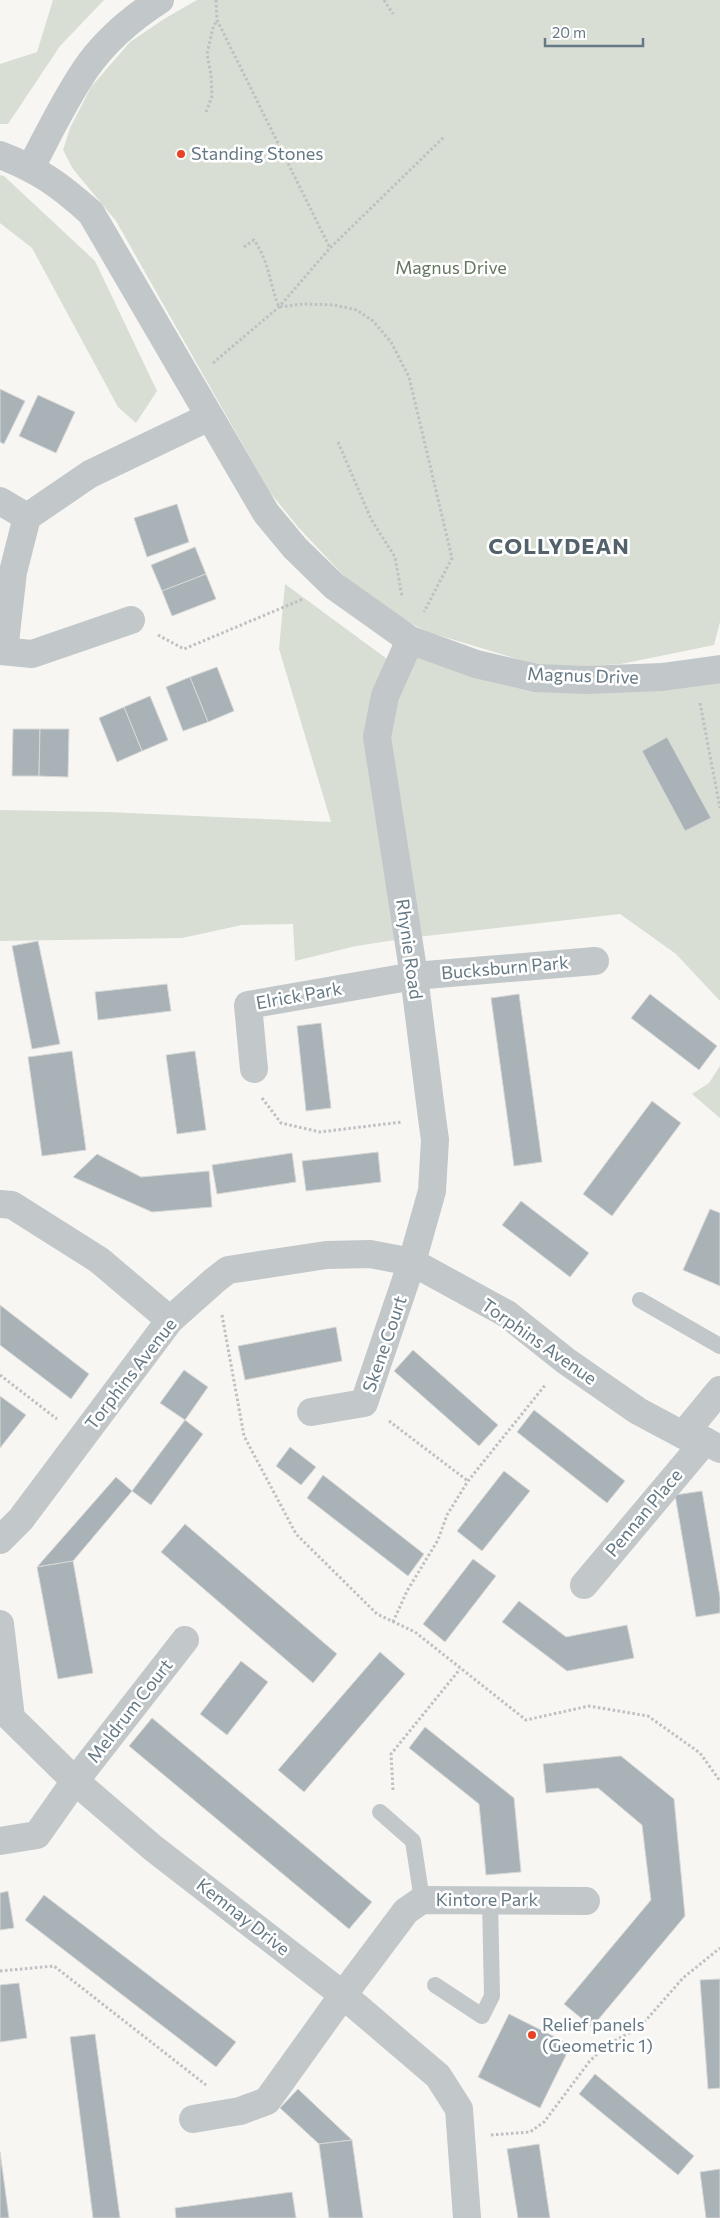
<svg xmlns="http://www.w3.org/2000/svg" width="720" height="2218" font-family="Commissioner,sans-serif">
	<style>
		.green { fill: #d8ded4 }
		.building { fill: #a8b2b7; stroke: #d8d8d6 }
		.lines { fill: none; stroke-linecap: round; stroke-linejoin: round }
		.path { stroke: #bec0c2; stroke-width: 3; stroke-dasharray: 2.5 2.5; stroke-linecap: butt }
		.lane { stroke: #c2c7c9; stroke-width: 16 }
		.street { stroke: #c2c7c9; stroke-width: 28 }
		.poi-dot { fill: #e74223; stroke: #fff; stroke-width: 2 }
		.labels { text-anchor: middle; stroke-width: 5; stroke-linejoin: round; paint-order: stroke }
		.poi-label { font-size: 18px; fill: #657985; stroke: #fff; text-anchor: start }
		.park-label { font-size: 18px; fill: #667760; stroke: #fff }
		.street-label { font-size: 18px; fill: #657985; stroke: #fff }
		.district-label { font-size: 22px; font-weight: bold; letter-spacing: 1px; fill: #53616a; stroke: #fff }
	</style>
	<rect width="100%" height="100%" fill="#f7f6f3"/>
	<!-- green -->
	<g class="green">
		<path d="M53,0h51l-44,46 -52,78h-8v-60l37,-12z"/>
		<path d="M197,0h523v622l-6,23 -93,19 -71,5 -122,-37 -26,-13 -57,-42 -47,-50 -29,-36 -153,-270 -43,-52 -10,-19 7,-22 21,-41 39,-45 34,-23z"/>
		<path d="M0,175l4,1 91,85 62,130 -21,32 -18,-16 -86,-159 -32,-25z"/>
		<path d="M285,584l113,83 12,-27 126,38 184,-9v332l-44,-47 -56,-40 -212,24 -52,8 -61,15 -2,-37 -51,1 -60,13 -182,3v-131l108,2 223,10 -52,-173z"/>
		<path d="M720,1066v52l-28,-24 17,-11z"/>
	</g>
	<!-- building -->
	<g class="building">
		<path d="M0,389l25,12 -21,43 -4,-2z"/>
		<path d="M38,395l37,17 -19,41 -37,-17z"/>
		<path d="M177,504l12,38 -42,15 -13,-39z"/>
		<path d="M195,547l11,27 -44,17 -11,-26z"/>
		<path d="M206,574l10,25 -44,17 -10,-25z"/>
		<path d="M217,667l17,44 -26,11 -18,-45z"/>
		<path d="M190,677l18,45 -25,9 -17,-44z"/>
		<path d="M150,696l18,44 -26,11 -18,-44z"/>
		<path d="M124,707l18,44 -25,11 -18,-44z"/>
		<path d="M13,729h27l-1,47h-27z"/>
		<path d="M40,729h29l-1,48 -29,-1z"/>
		<path d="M667,737l44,81 -26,13 -43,-80z"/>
		<path d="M38,941l22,103 -28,5 -20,-103z"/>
		<path d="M167,984l4,27 -73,9 -3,-28z"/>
		<path d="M519,994l23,168 -28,4 -23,-168z"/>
		<path d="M650,994l67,52 -18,24 -68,-52z"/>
		<path d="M321,1023l10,85 -25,3 -9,-85z"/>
		<path d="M72,1051l14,99 -44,6 -14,-99z"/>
		<path d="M195,1051l11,79 -29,4 -11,-79z"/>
		<path d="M652,1101l29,22 -69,93 -29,-22z"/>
		<path d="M378,1152l3,30 -75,9 -4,-30z"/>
		<path d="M292,1153l4,29 -79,12 -5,-29z"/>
		<path d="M97,1154l44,23 68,-6 3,36 -60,5 -79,-35z"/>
		<path d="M521,1201l68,52 -19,24 -68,-52z"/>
		<path d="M710,1209l10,4v73l-37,-16z"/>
		<path d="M0,1305l89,69 -18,25 -71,-54z"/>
		<path d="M336,1327l6,34 -97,19 -7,-34z"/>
		<path d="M413,1350l85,75 -19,21 -85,-75z"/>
		<path d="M184,1370l24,17 -23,33 -25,-17z"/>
		<path d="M0,1396l26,19 -26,33z"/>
		<path d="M534,1410l91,71 -18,22 -90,-71z"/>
		<path d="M185,1420l18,14 -52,71 -19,-14z"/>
		<path d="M290,1447l26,20 -15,18 -25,-19z"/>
		<path d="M504,1471l26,20 -48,60 -25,-20z"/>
		<path d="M323,1475l101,79 -16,22 -101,-78z"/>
		<path d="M116,1477l16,14 -59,70 -36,6z"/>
		<path d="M702,1491l18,106v16l-24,4 -21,-122z"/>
		<path d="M185,1524l152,130 -24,29 -152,-131z"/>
		<path d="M473,1559l23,17 -51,66 -22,-18z"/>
		<path d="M73,1561l20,112 -35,6 -21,-112z"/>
		<path d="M519,1601l47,36 61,-12 7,33 -67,13 -65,-49z"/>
		<path d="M380,1652l25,22 -101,118 -26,-22z"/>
		<path d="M241,1661l27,21 -41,53 -27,-21z"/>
		<path d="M152,1718l220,184 -23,27 -220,-183z"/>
		<path d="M425,1727l89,71 7,74 -35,3 -7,-71 -70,-56z"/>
		<path d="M621,1756l53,43 11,117 -93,111 -28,-23 87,-104 -9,-75 -44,-37 -52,5 -3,-29z"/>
		<path d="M8,1891l6,37 -14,2v-37z"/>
		<path d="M44,1895l192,147 -20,25 -191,-147z"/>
		<path d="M720,1979v109l-12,1 -8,-109z"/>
		<path d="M19,1983l8,55 -27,4v-57z"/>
		<path d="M509,2014l62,31 -31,63 -62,-31z"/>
		<path d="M95,2034l25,184h-27l-23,-181z"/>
		<path d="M595,2074l99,82 -16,19 -99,-81z"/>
		<path d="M298,2089l54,51 -33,4 -39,-36z"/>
		<path d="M352,2140l11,78h-34l-10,-74z"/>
		<path d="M539,2144l11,74h-32l-11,-69z"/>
		<path d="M0,2152l9,66h-9z"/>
		<path d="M720,2169v49h-14l-6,-46z"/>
		<path d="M292,2192l4,26h-120l-1,-10z"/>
	</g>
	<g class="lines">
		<!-- path -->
		<g class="path">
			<path d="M216,0l1,20 113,228"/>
			<path d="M384,0l9,14"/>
			<path d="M206,112l6,-16 -1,-21 -4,-21 6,-26 4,-8"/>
			<path d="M244,247l10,-7c16,23 15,43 25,67l24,-3 31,1 23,5 16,11 18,21 18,35 43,181 -28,54"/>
			<path d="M213,363l66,-56 51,-59 115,-112"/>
			<path d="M338,442l33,77 24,38 7,40"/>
			<path d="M158,635l26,14 119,-50"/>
			<path d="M700,703l20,105"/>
			<path d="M262,1098l19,25 39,9 82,-10"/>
			<path d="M222,1315l22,121 52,98 81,80 38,18 111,88 63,-14 59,10 52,37 20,28"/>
			<path d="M0,1375l57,44"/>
			<path d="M389,1421l79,60"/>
			<path d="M393,1622l14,-31 31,-51 9,-25 21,-34 78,-97"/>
			<path d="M393,1790l-2,-36 69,-85"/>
			<path d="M0,1971l54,-5 152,119"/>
			<path d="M491,2135l39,-3 14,-10 45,-60 16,-16 35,-19 43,-49 37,-30"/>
		</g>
		<!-- lane -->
		<g class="lane">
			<path d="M640,1300l80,46"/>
			<path d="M380,1812l33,29 9,59"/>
			<path d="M435,1985l47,31 10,-20 -2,-96"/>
		</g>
		<!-- street -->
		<g class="street">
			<path d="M0,155c39,15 60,30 91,58l175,300 29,35 39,38 76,54 66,24 60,14 50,2 76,-3 58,-8"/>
			<path d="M31,167c17,-32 33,-66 54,-97 19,-28 47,-52 75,-70"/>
			<path d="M0,501l27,16"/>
			<path d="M0,651l32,3 99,-34"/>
			<path d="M4,651l9,-79 14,-55 63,-43 119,-57"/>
			<path d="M254,1069l-6,-64 166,-29 181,-15"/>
			<path d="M0,1204l12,1 87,55 71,60"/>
			<path d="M311,1412l53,-9 48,-141 20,-71 3,-51 -3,-22 -18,-142 -37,-239 8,-41 25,-56"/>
			<path d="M683,1435l37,-45"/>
			<path d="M0,1540l21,-21 149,-199 45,-40 13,-10 98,-15 44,-1 42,8 95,52 59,47 72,50 45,24 22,6 15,8"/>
			<path d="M584,1585l121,-144"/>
			<path d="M0,1624l11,94 64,63 78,67 190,147 95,81 21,33 8,109"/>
			<path d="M0,1841l37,-6 38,-54 110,-141"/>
			<path d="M193,2119l47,-8 27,-10 76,-106 63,-84 16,-11 164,1"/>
		</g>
	</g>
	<!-- markers -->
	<g class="poi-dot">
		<circle cx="181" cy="154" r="5"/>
		<circle cx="532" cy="2035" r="5"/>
	</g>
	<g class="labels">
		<!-- poi labels -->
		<g class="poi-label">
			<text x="191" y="160">Standing Stones</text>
			<text x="542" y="2031">Relief panels<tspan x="542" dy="21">(Geometric 1)</tspan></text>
		</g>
		<!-- park labels -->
		<g class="park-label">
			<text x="451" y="274">Magnus Drive</text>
		</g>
		<!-- street labels -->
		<g class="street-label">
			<text transform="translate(583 676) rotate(2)" y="6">Magnus Drive</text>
			<text transform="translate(409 949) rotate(82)" y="6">Rhynie Road</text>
			<text transform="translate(505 968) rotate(-5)" y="6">Bucksburn Park</text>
			<text transform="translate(299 996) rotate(-10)" y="6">Elrick Park</text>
			<text transform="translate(539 1342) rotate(35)" y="6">Torphins Avenue</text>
			<text transform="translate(385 1344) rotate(-71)" y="6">Skene Court</text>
			<text transform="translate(131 1374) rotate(-52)" y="6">Torphins Avenue</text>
			<text transform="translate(644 1513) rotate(-50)" y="6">Pennan Place</text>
			<text transform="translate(130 1711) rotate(-52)" y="6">Meldrum Court</text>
			<text x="487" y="1906">Kintore Park</text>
			<text transform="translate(243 1917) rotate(38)" y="6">Kemnay Drive</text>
		</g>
		<!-- district labels -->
		<g class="district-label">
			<text x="559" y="554">COLLYDEAN</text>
		</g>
	</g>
	<!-- scale -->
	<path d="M545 38v8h98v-8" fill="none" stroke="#657985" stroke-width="2.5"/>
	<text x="552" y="38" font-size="15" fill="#657985" stroke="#ffffff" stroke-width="4" paint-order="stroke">20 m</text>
</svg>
